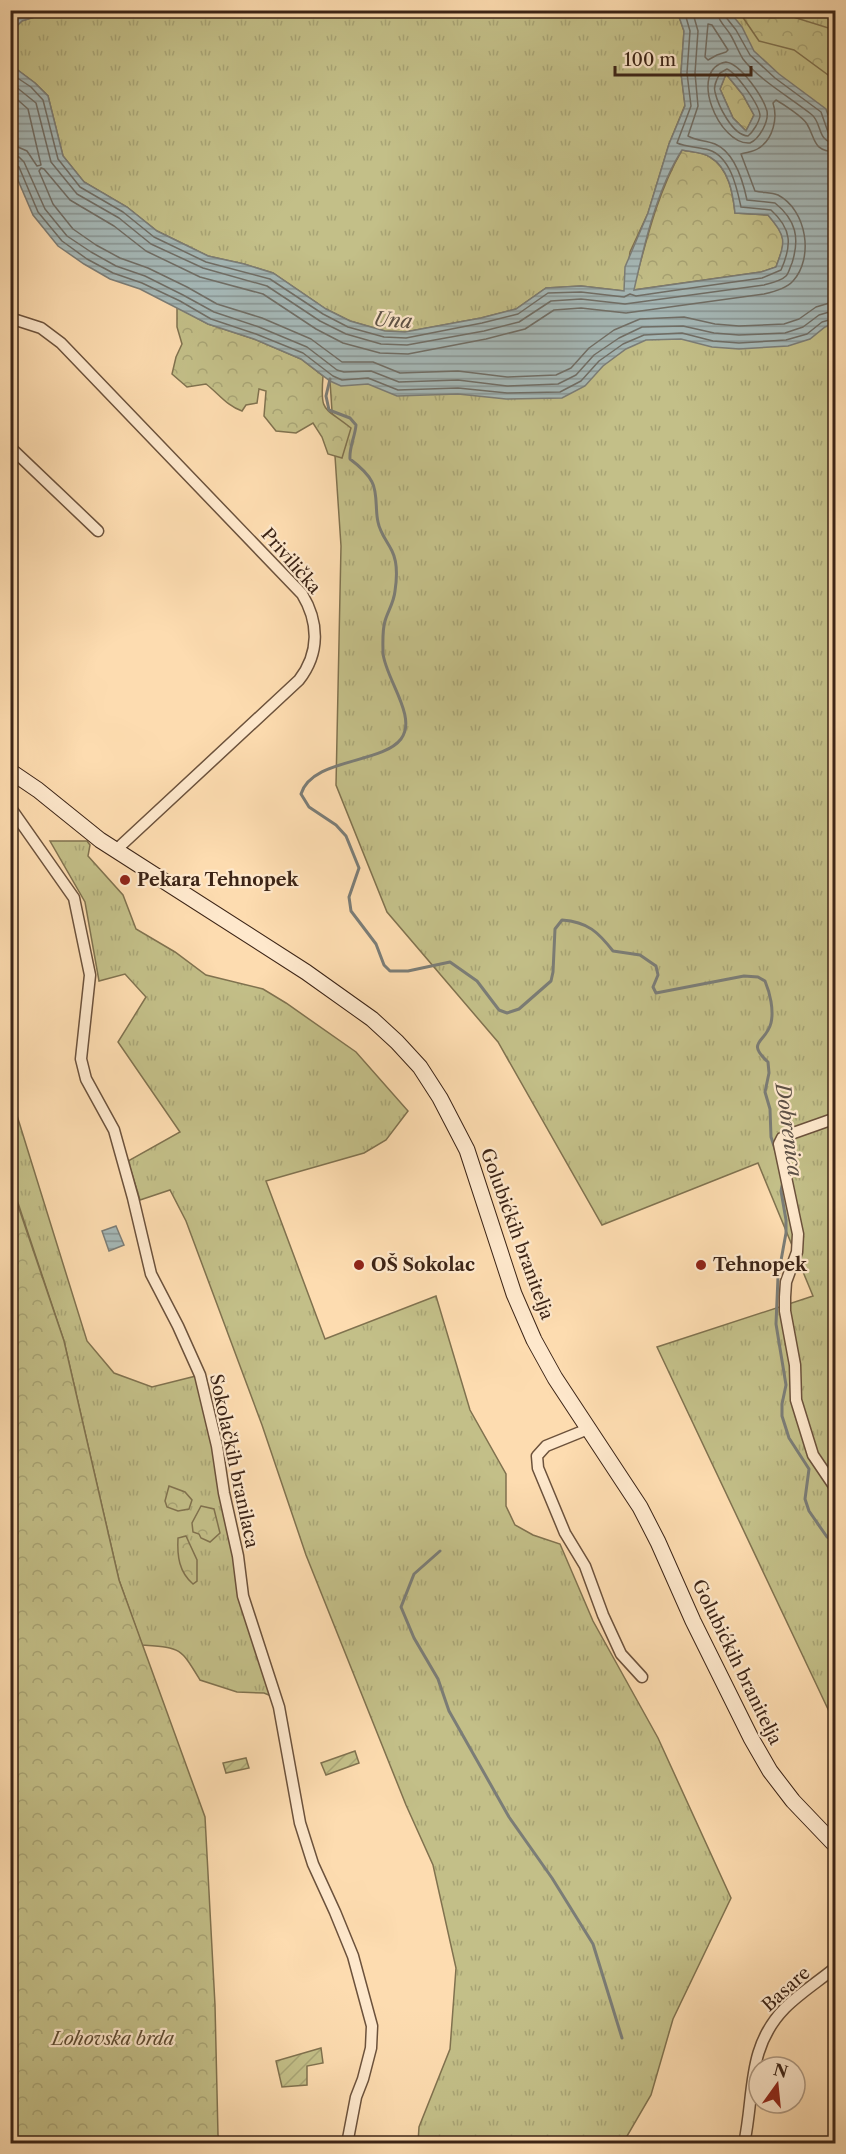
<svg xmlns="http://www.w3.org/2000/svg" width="846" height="2154" font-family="'Libre Caslon Text',serif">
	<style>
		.grass { fill: url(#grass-tufts); stroke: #80724f; stroke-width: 1.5 }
		.forest { fill: url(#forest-crowns); stroke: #80724f; stroke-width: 1.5 }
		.garden { fill: url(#garden-furrows); stroke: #80724f; stroke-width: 1.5 }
		.water { fill: url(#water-rules); stroke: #7b7d77; stroke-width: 1.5; fill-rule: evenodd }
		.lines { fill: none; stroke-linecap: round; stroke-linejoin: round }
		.shore { stroke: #706e66; stroke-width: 1.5 }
		.stream { stroke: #7b7d77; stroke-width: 3 }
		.street-casing { stroke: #6c523c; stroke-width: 13 }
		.secondary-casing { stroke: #3c2416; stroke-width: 17 }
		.street { stroke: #fee8cc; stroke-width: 10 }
		.secondary { stroke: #fee8cc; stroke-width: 15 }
		.poi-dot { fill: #8f2418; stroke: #fee8cc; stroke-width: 2 }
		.labels { text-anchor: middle; stroke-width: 4.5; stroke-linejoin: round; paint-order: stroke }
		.street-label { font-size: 18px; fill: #3c2416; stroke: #fee8cc }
		.poi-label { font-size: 18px; font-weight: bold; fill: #3c2416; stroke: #fee8cc; text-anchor: start }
		.park-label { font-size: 18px; font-style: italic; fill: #5e4b32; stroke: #fee8cc }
		.water-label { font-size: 20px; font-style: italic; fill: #5c5046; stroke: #fee8cc }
	</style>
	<defs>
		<pattern id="grass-tufts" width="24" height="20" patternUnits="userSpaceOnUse" patternTransform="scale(1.5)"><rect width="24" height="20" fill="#c3bf88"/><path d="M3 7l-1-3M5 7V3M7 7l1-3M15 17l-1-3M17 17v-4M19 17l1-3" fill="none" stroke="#a8a475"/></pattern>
		<pattern id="forest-crowns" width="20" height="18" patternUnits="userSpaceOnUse" patternTransform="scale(1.5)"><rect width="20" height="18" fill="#c3bf88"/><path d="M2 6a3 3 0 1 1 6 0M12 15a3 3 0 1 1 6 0" fill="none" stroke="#a8a475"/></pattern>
		<pattern id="garden-furrows" width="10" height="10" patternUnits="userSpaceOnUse" patternTransform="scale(1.5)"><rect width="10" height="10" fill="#c3bf88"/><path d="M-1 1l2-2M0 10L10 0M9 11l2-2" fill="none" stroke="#a8a475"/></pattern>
		<pattern id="water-rules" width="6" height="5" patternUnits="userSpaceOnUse" patternTransform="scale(1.5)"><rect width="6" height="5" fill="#a5b8b7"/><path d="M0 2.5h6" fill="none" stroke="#889594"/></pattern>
	</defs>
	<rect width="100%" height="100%" fill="#fddcb0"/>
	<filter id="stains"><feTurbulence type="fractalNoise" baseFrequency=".00333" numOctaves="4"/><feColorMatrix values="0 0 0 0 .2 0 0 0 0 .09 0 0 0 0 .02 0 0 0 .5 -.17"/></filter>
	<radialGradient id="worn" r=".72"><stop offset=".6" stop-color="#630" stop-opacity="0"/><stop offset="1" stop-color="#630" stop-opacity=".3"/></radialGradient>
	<!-- grass -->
	<g class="grass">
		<path d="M54,11h623l7,20 -3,42 4,32 -16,39 -21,69 -18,39 -5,39 -44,-5 -35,2 -30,21 -35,9 -76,14 -20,-1 -35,-10 -24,-12 -53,-36 -29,-9 -36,-8 -51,-25 -30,-24 -43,-25 -21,-26 -15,-60 -13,-13 -24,-18v-33l10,-11z"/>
		<path d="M726,11h109v140l-88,-96z"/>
		<path d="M835,323v1401l-178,-377 156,-51 -55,-133 -156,62 -104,-183 -111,-130 -51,-127 5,-239 -11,-165 172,-1 107,-38z"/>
		<path d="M50,841h37l3,4 -2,11 35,39 13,34 39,23 31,23 57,14 23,14 70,49 52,59 -22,29 -22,13 -98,28 59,158 111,-43 34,114 36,64v32l9,19 18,10 27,9 33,77 65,117 73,160 -58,121 -22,76 -28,48h-205l1,-16 31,-78 6,-81 -23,-103 -27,-60 -100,-250 -44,-130 -76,-204 -16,-31 -30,10 -12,-39 52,-29 -62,-90 28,-45 -21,-23 -26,7 -14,-79z"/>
		<path d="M10,1093l77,248 27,32 38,14 48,-12 39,197 37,126 -12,-5 -27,-1 -37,-12c-20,-33 -19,-32 -58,-35l-23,-65 -55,-239 -53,-159z"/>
	</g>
	<!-- forest -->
	<g class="forest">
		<path d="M755,11h19l61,19v50l-41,-30 -35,-9 -17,-25z"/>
		<path d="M726,74l17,21 11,20 -8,16 -13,-13 -13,-29z"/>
		<path d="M682,150c8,2 21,2 28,7 19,11 23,37 25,56l33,2c19,22 18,25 8,52l-15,5 -128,18c13,-48 24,-97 49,-140z"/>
		<path d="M177,307l31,17 46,15 47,20 22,17c-3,38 1,30 28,52l-9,30 -14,-4 -6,-17 -9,-14 -17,10 -20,-2 -12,-15 2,-25 -7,-2 -2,14 -11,2 -4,6c-15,-5 -23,-17 -36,-27l-19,3 -15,-13 4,-17 6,-13 -5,-17z"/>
		<path d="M10,1182l54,159 55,239 86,237 10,188 3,130 3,8h-210z"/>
		<path d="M169,1486l16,6 7,8 -3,9 -11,2 -11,-4 -2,-6z"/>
		<path d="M201,1506l13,3 6,24 -10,9 -9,-4 -2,-4 -6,-2 -1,-9z"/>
		<path d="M186,1536l11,24v21l-4,3c-14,-12 -16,-28 -15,-46z"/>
	</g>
	<!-- garden -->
	<g class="garden">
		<path d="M355,1751l4,12 -33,12 -5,-12z"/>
		<path d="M246,1758l3,10 -23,5 -3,-10z"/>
		<path d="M321,2048l2,15 -16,3v19l-25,2 -6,-26z"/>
	</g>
	<!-- water -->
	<g class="water">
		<path d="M11,10h43v1l-32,10 -11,11z"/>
		<path d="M677,11h52l13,16 12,24 25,23 47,35 10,30 -1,184 -10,4 -15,12 -22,7 -49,3 -27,-2 -31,-8 -35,1 -20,9 -23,17 -18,20 -23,12 -56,1 -48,-5 -61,2 -29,-12 -27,2 -11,-5 -29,-22 -47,-20 -46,-15 -68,-35 -30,-10 -26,-15 -26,-18 -25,-31 -22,-51v-99l24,18 13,13 15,60 21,26 43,25 30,24 51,25 36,8 29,9 53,36 24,12 35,10 20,1 76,-14 35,-9 30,-21 35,-2 43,5 1,-24 23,-54 21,-69 16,-38 -4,-33 3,-42zM726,74l17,21 11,20 -8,16 -13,-13 -13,-29zM682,150c8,2 21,2 28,7 19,11 23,37 25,56l33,2c18,22 18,25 8,52l-15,5 -127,18c10,-45 23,-101 48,-140z"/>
		<path d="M116,1226l8,19 -15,6 -7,-20z"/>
	</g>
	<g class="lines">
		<!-- shore -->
		<g class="shore">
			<path d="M717,10c1,11 8,16 13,24 5,8 8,17 13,25 15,20 48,39 68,55 12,9 5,28 25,29"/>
			<path d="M725,10v6l11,14 14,25 25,23 46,34 7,20 8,4"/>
			<path d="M708,24l4,1 16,25 -2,2 -9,3 -9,5 -3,-3z"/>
			<path d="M726,62c15,2 37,35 41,49 2,11 -8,28 -17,32 -31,3 -63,-74 -24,-81z"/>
			<path d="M727,69c9,4 33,36 33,47 -1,6 -7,16 -12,20 -16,-1 -30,-31 -33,-44 -2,-6 2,-13 5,-19z"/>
			<path d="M10,73l21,14 12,13 15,59 22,28 43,25 31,25 52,25 64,17 53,35 25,13 36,10 22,1 76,-15 36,-9 30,-21 33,-1 43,5 6,-3 6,2 34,-5 92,-13 19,-8c11,-25 11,-41 -10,-60l-30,-3c-4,-18 -10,-50 -32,-57 -10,-3 -23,-3 -32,-7l14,-37 -4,-33 3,-42 -6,-21"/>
			<path d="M10,82l26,21 15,59 26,32 42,24 32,26 52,24 64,18 53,35 26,13 35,10 26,1 77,-14 35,-9 32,-21 30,-2 44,5 139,-19c7,-2 17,-4 22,-9 3,-3 4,-9 6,-13 8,-25 4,-43 -17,-60l-28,-3c-4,-19 -13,-48 -32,-56 -9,-4 -19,-3 -27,-8l10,-30 -3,-33 3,-42 -6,-21"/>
			<path d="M10,93l18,16 13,56 -4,1 -10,-15 -9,-4 -8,-1"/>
			<path d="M836,152c-24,-1 -20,-13 -29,-28 -4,-7 -24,-20 -31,-24l-3,3c5,15 0,36 -14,45 -5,4 -12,4 -18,6l14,37c8,2 16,1 23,4 29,15 36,63 15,86 -7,8 -20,11 -29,13l-138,19 -45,-5 -27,2 -29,19 -39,10 -78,15 -28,-1 -37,-10 -27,-14 -53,-35 -63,-17 -54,-26 -32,-25 -44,-26 -26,-31 -3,-1 -2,3 14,33 20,25 23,16 24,13 28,10 39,19 30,17 45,14 49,21 31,23h31l27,11 58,-2 49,6 49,-2 15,-7 18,-20 25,-18 26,-11 44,-2 31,7 24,2 45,-2 15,-5 17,-12 20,-6"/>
			<path d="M10,155l9,2 5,5 21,47 22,27 24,16 25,14 29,10 38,19 31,17 45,15 48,20 30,23 7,2 27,-1 28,11 59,-2 49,6 51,-2 18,-9 18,-20 25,-17 23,-11 41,-1 31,7 25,2 46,-2 18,-6 16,-12 17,-5"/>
			<path d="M10,163l9,4 19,45 24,29 25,18 26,14 29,10 38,18 31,18 45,15 47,19 30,23 9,4 26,-2 30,12 60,-2 49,5 53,-1 21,-11 18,-20 24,-17 21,-9 38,-2 31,8 26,2 47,-3 21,-6 15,-12 14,-4"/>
		</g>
		<!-- stream -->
		<g class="stream">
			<path d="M330,379l-4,17 3,14 21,8 6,7c-1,12 -7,22 -6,34 8,6 17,13 22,23 6,11 3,28 6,40 2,11 9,19 14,29 6,12 5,27 3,40 -1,11 -7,20 -10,30 -3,10 -2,23 -2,32 2,25 35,64 18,86 -19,25 -89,19 -100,55l8,13 27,18 10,11 13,32 -10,29 2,14 25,33 8,21 6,6h18l42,-9 27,19 22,29 8,3 12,-4 32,-28 2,-9 2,-43 7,-9c26,2 36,12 51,31l27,4 16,11 2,9 -5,12 3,6 88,-17 14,1 7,4c5,12 9,29 6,42 -5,20 -26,18 -3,39l1,11 -4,19 5,17 1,28 6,18"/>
			<path d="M783,1181l-2,10 5,29v13l-8,44 -2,47 10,61 -4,19v12l7,22 20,31 -4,30 4,12 18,26 9,3"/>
			<path d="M440,1551l-26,23 -13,33 13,31 24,41 11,32 60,106 43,61 41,66 29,94"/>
		</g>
		<!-- street casing -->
		<g class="street-casing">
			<g id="street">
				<path d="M10,318l31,10 20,15 241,251c17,28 18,59 -3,86l-183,170"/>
				<path d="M10,447l88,84"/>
				<path d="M10,807l64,91 16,77 -9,84 5,20 28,51 19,68 18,76 27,52 22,49 17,71 7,47 14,63 5,40 36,111 21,116 13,41 22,48 18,44 19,70 -1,22 -8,31 -7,18 -9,47"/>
				<path d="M836,1118l-51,18 -3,2 -3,6 19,90 -1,18 -11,30 -1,15v14l10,54 1,35 17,55 23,34"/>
				<path d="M588,1429l-42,17 -9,10 1,12 27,65 20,33 18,49 18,39 21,23"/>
				<path d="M744,2144c11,-51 2,-96 41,-136 15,-15 34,-27 51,-41"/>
			</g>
		</g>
		<!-- secondary casing -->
		<g class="secondary-casing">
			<path id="secondary" d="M10,771l28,19 62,50 206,132 66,47 25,23 23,25 20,31 27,52 47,144 20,46 21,38 85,129 18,35 35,79 58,117 19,33 23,30 43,45"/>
		</g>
		<!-- street -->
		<use href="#street" class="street"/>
		<!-- secondary -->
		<use href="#secondary" class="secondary"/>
	</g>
	<!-- markers -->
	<g class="poi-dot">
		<circle cx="125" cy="880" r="6"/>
		<circle cx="359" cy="1265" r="6"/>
		<circle cx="701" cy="1265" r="6"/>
	</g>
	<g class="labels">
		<!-- street labels -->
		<g class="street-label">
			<text transform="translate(291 561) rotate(49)" y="6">Privilička</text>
			<text transform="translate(517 1234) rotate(70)" y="6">Golubićkih branitelja</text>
			<text transform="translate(234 1461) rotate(78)" y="6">Sokolačkih branilaca</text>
			<text transform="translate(737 1662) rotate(64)" y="6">Golubićkih branitelja</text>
			<text transform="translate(786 1989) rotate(-42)" y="6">Basare</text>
		</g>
		<!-- poi labels -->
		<g class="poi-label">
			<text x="137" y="886">Pekara Tehnopek</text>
			<text x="371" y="1271">OŠ Sokolac</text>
			<text x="713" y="1271">Tehnopek</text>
		</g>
		<!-- park labels -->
		<g class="park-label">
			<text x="113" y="2045">Lohovska brda</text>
		</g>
		<!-- water labels -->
		<g class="water-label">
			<text transform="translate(393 320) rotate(4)" y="7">Una</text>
			<text transform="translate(789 1130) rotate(82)" y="7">Dobrenica</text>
		</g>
	</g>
	<!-- margin -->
	<rect width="846" height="2154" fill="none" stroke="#fddcb0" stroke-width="36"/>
	<rect x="12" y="12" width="822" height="2130" fill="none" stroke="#3c2416" stroke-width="3"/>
	<rect x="18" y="18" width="810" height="2118" fill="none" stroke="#3c2416" stroke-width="1.5"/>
	<!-- north arrow -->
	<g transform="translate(777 2085) rotate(15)"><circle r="28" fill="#fee8cc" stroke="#b09a83" stroke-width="1.5"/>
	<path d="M0-4.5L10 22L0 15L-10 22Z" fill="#8f2418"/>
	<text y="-9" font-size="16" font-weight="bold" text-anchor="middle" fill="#3c2416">N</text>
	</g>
	<!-- scale -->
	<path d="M615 66v9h136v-9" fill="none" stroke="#3c2416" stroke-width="3"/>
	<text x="624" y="66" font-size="18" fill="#3c2416" stroke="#fee8cc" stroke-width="4.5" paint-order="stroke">100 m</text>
	<rect width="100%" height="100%" filter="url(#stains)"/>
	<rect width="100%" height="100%" fill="url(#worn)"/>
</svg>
